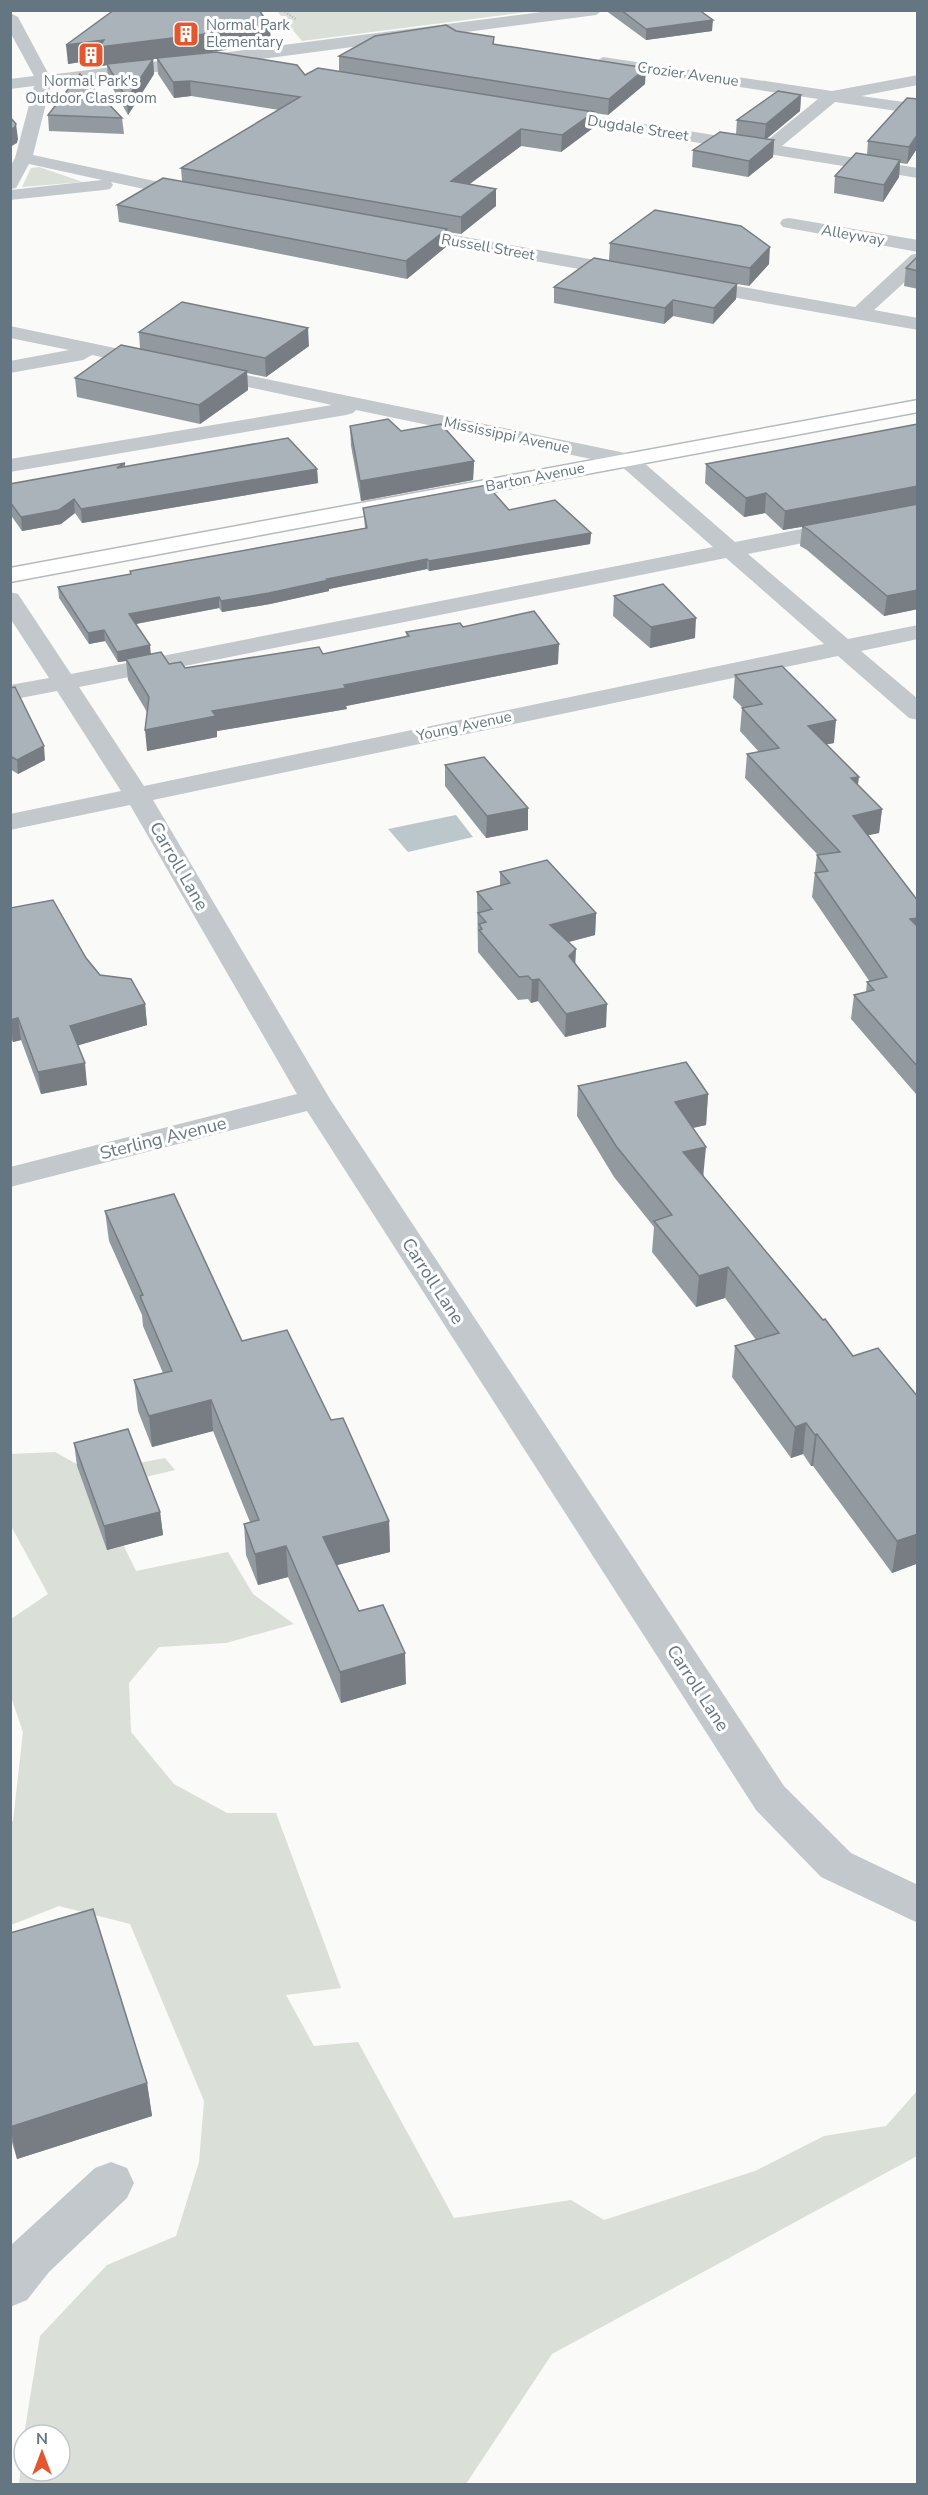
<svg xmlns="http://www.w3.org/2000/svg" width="928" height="2495" font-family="'Nunito Sans',sans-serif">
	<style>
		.green { fill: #dadfd7 }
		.water { fill: #bbc7cb }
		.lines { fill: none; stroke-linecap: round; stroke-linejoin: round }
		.major-casing { stroke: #b5babe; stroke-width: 3 }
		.path { stroke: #bbbfc2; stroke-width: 2; stroke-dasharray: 1.5 1.5; stroke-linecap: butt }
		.minor { fill: #c3c8cc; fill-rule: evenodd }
		.major { fill: #fff; fill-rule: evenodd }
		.wall { fill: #929a9f }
		.shaded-wall { fill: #777d82 }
		.building { fill: #aab3b9; stroke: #777d82; stroke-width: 1.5 }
		.labels { text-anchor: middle; stroke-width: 6; stroke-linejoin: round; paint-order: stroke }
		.far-poi-label { font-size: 15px; fill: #657683; stroke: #fff; text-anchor: start }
		.far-street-label { font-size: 15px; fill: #657683; stroke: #fff }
		.street-label { font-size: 18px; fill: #657683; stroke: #fff }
	</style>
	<rect width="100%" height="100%" fill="#fafaf8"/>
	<!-- green -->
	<g class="green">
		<path d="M277,11h258l-233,30z"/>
		<path d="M39,167l44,15 -61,5 9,-19z"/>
		<path d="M55,1452l36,20 74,-14 10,12 -79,19 40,82 92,-19 25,42 41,30 -68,19 -67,4 -30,36 2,49 43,52 53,29h49l65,175 -55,7 28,51 44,-4 96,176 117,-18 33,20 151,-49 69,-35 62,-10 31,-35v65l-365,198 -86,130h-447l5,-45v32h36v-36h-36l16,-99 67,-71 69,-29 23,-74 5,-61 -74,-177 -71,-18 -48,19v-103l2,-1 10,-89 -12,-35v-78l37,-25 -37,-68v-72z"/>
	</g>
	<!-- water -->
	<path class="water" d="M456,815l17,22 -65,15 -20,-23z"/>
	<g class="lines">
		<!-- major casing -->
		<g class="major-casing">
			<path id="major" d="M918,400v12l-908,170v-14z"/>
		</g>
		<!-- path -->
		<path class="path" d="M282,10l15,10"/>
		<!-- minor -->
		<g class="minor">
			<path d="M557,10h46l-7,5 -379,50 -166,19 -18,71 159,34 6,1 3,4 -3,4 -6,1 -81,-17 2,3 -3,4 -6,1 -94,10v-10l92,-10 -73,-16 -13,24 -6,1v-22l5,-9 19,-72 -24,3v-10l24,-3 -24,-44v-19l8,4 31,58z"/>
			<path d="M603,57l229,34 86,-16v10l-57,11 57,8v10l-83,-12 -53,44 136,22v10l-374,-60 -2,-4 8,-5 214,34 54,-44 -221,-34 -2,-3z"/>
			<path d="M789,218l129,22v12l-135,-25 -3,-4 3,-4z"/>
			<path d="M403,226l226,40 7,2 3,4 -3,4 -7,2 -233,-42 -2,-4 2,-4z"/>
			<path d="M918,253v17l-44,40 44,8v12l-226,-40 -7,-2 -3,-4 3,-4 7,-2 163,29 56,-52z"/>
			<path d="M10,326l143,30 7,2 3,4 -3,4 -7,2 -61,-13 -9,5 -73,13v-12l59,-11 -59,-12z"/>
			<path d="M203,366l432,89 100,87 183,-36v14l-170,34 100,85 70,-14v14l-57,12 57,48v21l-9,-2 -71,-62 -685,144 177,299 454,687 67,67 67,32v38l-97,-46 -65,-67 -449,-699 -297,76v-20l287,-73 -167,-289 -120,25v-16l111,-23 -64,-100 -47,9v-15l39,-7 -39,-60v-26l8,2 53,80 642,-127 -93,-82 -264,-55 -3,3 -7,2 -336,57v-13l322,-54 -136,-29 -3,-4 3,-4zM726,558l98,86 -680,142 -65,-99z"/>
			<path d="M111,2162l16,6 7,15 -7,15 -78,74 -22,28 -17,7v-61l85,-78z"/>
		</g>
		<!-- major -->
		<use href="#major" class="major"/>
	</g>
	<!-- wall -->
	<g class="wall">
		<path d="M114,10l157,34 -81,11 115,20 34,-4v-15l117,-25 37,13 152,40 -37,31 -14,-2 -1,15 -32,24 -40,-6 -52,38 27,22 -35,28 -14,-2v14l-40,33 -288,-57 -2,-17 65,-24 -1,-13 98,-58 -88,-14 -17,2 -16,-24 -1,-15h-4l1,15 -26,41 -20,-35 -1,-15 -6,1 -1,-7 -32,5z"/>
		<path d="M605,10h94l13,21 -66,9z"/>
		<path d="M801,95l-1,16 -34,28 8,1 -1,17 -25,20 -56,-10 1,-17 43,-16 1,-14z"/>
		<path d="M918,97v50l-11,17 -7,-1 -1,14 -16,25 -49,-9 1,-17 32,-21 1,-14 49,-42z"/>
		<path d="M48,115l74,3 2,16 -75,-3z"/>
		<path d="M610,243l159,21 -20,22 -12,-2 -1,15 -23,25 -40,-8 -9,8 -110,-21v-16l55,-27z"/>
		<path d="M918,256v33l-14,-3 2,-18z"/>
		<path d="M139,332l170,14 -43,31 -19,-4 1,17 -48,34 -123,-27 -2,-19 65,-29z"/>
		<path d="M918,424v185l-34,7 -77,-66 -7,-4 2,-19 -19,3 -18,-17 -21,4 -39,-34 1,-19z"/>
		<path d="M350,426l51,5 73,30 -1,19 -112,21 -10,-55z"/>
		<path d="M125,463v4l192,2 1,14 -236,40 -7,-10 -14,11 -39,7 -12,-17v-30z"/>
		<path d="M363,508l146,2 82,23 -1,11 -161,27 -2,-2 -98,20v2l-59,13 -48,8 -3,-4 -83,16 15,30 18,10 16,4 138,-14 84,-17 -1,-5 57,-5 95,37 -212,42 1,3 -130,22v6l-70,14v-39l-19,-32 -2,-19 -8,1 -13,-21 -16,3 -30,-46 -1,-11 72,-13v-3l235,-43z"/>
		<path d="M614,596l81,42 -45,10 -37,-32z"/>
		<path d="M735,675l99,68 -8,1 32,41 24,24 -3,24 -11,2 50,66v192l-2,1 -65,-75 3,-24 12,-3 1,-10h3l-58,-85 5,-42h1l-73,-77 2,-24 12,-2 -19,-21 2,-23h1l-10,-10z"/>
		<path d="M10,688l35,72 -27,14 -8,-5z"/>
		<path d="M445,765l83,43v22l-42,8 -41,-52z"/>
		<path d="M500,872l96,41 -1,22 -27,7 7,22 31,63 -41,10 -27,-36 -7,2 -3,-4 -10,1 -40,-48 -1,-60 23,-6z"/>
		<path d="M10,908l76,50 14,17 45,29 2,21 -69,20 9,40 -46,9 -20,-54 -8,2 -3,-6z"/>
		<path d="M578,1086l130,8 -2,31 -13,3 11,49 149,179 65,41v169l-2,-2 -24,9 -79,-107h-2l-8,-12 -12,4 -59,-81 3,-31 21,-6 -31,-42 -29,9 -44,-55 2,-25 -40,-50 -37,-61z"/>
		<path d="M105,1211l137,130 89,79 58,101 1,31 -53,13 22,46 47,73 -65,19 -53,-126 -30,8 -12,-30 -2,-31 6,-2 -37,-91 -61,16 -14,-36 -4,-31 29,-7 -20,-47 -1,-11 -33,-74z"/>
		<path d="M74,1443l86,69 3,23 -56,15 -30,-84z"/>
		<path d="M10,1933l137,150 5,33 -135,43 -7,-23z"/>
	</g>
	<!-- shaded-wall -->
	<g class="shaded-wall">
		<path d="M713,20l-1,11 -66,9v-11z"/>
		<path d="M270,26l1,18 -118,15 1,15 -26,41 -1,-16 26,-40 -52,7 -1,-7 -32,5 -2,-19 38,-5z"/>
		<path d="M646,68l-1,16 -37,31 1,-16z"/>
		<path d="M190,81l1,15 -17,2 -1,-16z"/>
		<path d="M801,95l-1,16 -36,30 2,-17z"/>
		<path d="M594,112l-1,16 -32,24 1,-17z"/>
		<path d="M16,124l2,15 -1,4 -7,4v-17z"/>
		<path d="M521,129v17l-70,52v-17z"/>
		<path d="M918,134v13l-11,17 2,-17z"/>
		<path d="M774,140l-1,17 -25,20 1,-16z"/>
		<path d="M900,160l-1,17 -16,25 1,-17z"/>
		<path d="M496,189v17l-35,28v-17z"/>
		<path d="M447,229v17l-40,33 -1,-18z"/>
		<path d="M770,247l-1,17 -20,22 1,-18z"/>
		<path d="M737,284l-1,15 -23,25 1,-16z"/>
		<path d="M673,300v16l-9,8 1,-16z"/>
		<path d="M308,328l1,18 -43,31 -1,-19z"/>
		<path d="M247,371l1,19 -48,34 -1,-19z"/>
		<path d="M474,461l-1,19 -112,21 -1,-20z"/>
		<path d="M317,469l1,14 -236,40 -1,-14z"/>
		<path d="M918,486v19l-135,25 2,-19z"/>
		<path d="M766,493l-1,20 -21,4 2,-19z"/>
		<path d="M74,499l1,14 -14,11 -39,7 -1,-14z"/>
		<path d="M591,533l-1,11 -161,27v-10z"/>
		<path d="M427,559v10l-98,20v2l-59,13 -48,8 -1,-11z"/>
		<path d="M918,590v19l-34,7 3,-20z"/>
		<path d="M219,597v11l-89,17 -1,-11z"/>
		<path d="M696,618l-1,20 -45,10 1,-21z"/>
		<path d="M104,630l1,11 -16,3 -1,-11z"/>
		<path d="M559,644l-1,20 -212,42 1,3 -130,22v6l-70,14 -2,-21 67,-19z"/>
		<path d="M150,645l1,11 -25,3v2l-8,1 -1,-10z"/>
		<path d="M836,720l-2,23 -29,6 3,-23z"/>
		<path d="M44,746l1,14 -27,14 -1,-14z"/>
		<path d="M859,777l-3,23 -5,-22z"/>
		<path d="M528,808v22l-42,8 1,-22z"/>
		<path d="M882,809l-3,24 -29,6 3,-23z"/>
		<path d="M596,913l-1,22 -45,12v-22z"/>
		<path d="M918,918v24l-8,-23z"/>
		<path d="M576,949l-1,22 -6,-15z"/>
		<path d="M539,979l-1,22 -7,2 1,-23z"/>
		<path d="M145,1004l2,21 -74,22 -3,-21z"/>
		<path d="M607,1004l-1,23 -41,10 1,-23z"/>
		<path d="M18,1018l3,22 -8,2 -3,-22z"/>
		<path d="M85,1063l2,22 -46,9 -3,-22z"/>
		<path d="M708,1094l-2,31 -33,7 2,-30z"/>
		<path d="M706,1147l-3,31 -20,-26z"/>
		<path d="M728,1267l-3,31 -29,9 3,-31z"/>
		<path d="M211,1400l2,31 -61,16 -3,-31z"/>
		<path d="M806,1423l-3,31 -12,4 4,-31z"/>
		<path d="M817,1434l-4,32h-2l4,-31z"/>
		<path d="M160,1512l3,23 -56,15 -3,-24z"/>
		<path d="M389,1521l1,31 -65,16 -2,-31z"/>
		<path d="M918,1534v22l-2,8 -24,9 5,-32z"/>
		<path d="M286,1546l2,31 -30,8 -3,-31z"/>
		<path d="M405,1653l1,31 -65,19 -1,-31z"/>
		<path d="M147,2083l5,33 -135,43 -7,-32z"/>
	</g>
	<!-- building -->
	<g class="building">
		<path d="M114,10h145l11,16 -171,21 5,-7 -38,5z"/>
		<path d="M621,10h78l14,10 -67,9z"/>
		<path d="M446,25l10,6 38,6 -1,7 153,24 -37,31 -270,-43 36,-20z"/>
		<path d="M216,52l81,13 8,10 13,-7 276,44 -32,23 -41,-6 -70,52 45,8 -35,28 -280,-49 119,-71 -110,-16 -17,1 -16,-24z"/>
		<path d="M153,59l-26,40 -20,-35z"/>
		<path d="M80,74l42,44 -74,-3z"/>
		<path d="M778,91l23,4 -35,29 -29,-4z"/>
		<path d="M907,98l11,1v35l-9,13 -41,-6z"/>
		<path d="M10,117l6,7 -1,3 -5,3z"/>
		<path d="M720,132l54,8 -25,21 -56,-11z"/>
		<path d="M856,153l44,7 -16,25 -49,-9z"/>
		<path d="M163,178l284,51 -41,32 -289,-56z"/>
		<path d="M655,210l86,16 29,21 -20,21 -140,-25z"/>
		<path d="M918,256v15l-12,-3z"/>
		<path d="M594,258l143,26 -23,24 -41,-8 -8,8 -111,-21z"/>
		<path d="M182,302l126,26 -43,30 -126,-26z"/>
		<path d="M121,345l126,26 -48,34 -124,-27z"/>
		<path d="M388,419l13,12 40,-7 33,37 -114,20 -10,-55z"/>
		<path d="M918,424v62l-133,25 -19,-18 -20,5 -40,-34z"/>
		<path d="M288,438l29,31 -236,40 -7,-10 -15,11 -38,7 -11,-15v-18l115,-21 -8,5z"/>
		<path d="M487,485l22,25 46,-10 36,33 -162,28 -2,-2 -100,20 2,1 -60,13 -48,8 -2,-4 -90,17 21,31 -33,7 -13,-22 -16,3 -30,-46 73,-13 -1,-3 237,-43 -4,-20z"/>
		<path d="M918,504v86l-31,6 -78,-66 -7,-4z"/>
		<path d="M663,584l33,34 -45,9 -37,-31z"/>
		<path d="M534,611l25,33 -215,41 2,3 -134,23 4,5 -71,14 4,-33 -23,-38 35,-7 8,12 12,-2 4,6 134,-21 4,7 86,-18 -3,-4 54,-9 3,4z"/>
		<path d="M782,666l54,54 -28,6 51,51 -8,1 31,31 -29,7 65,85v17l-8,1 8,8v140l-64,-72 20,-5 -7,-8 20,-5 -72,-104 13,-2 -11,-16 23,-3 -93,-98 32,-6 -37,-40 20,-4 -27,-29z"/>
		<path d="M15,687l29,59 -27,14 -7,-4v-68z"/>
		<path d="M484,757l44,51 -41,8 -42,-51z"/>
		<path d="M547,860l49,53 -46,12 26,24 -7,7 38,48 -41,10 -27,-35 -7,1 -4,-4 -9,1 -40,-47 3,-1 -3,-5 7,-2 -8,-9 14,-4 -15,-17 33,-9 -10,-11z"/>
		<path d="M53,900l33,58 14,17 31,4 14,25 -75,22 15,37 -47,9 -20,-54 -8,2v-112z"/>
		<path d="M686,1062l22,32 -33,8 31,45 -23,5 140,168 2,-1 28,37 25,-8 40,49v137l-21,7 -80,-107 -2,1 -9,-12 -11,4 -60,-81 44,-13 -51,-66 -29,9 -45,-55 18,-6 -56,-69 -38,-60z"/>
		<path d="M174,1194l68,147 45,-11 44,90 12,-2 46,103 -66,16 36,74 24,-6 22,48 -65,19 -54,-126 -31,8 -11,-30 15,-4 -48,-120 -62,16 -15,-36 38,-9 -32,-75 3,-1 -38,-84z"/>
		<path d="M128,1429l32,83 -56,14 -30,-83z"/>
		<path d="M93,1909l54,174 -137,44v-194z"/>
	</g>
	<!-- icons -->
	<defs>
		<g id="building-square" transform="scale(1.35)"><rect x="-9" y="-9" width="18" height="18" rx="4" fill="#e4572e" stroke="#fff"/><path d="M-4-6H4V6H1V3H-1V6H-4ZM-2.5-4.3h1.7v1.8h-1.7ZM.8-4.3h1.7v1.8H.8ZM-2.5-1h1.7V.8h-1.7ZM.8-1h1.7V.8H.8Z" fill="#fff"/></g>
	</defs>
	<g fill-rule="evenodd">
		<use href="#building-square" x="186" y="34"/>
		<use href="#building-square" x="91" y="55"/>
	</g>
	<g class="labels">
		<!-- far-poi labels -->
		<g class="far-poi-label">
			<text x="206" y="30">Normal Park<tspan x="206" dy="17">Elementary</tspan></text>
			<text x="91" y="86" text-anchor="middle">Normal Park's<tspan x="91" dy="17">Outdoor Classroom</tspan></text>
		</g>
		<!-- far-street labels -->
		<g class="far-street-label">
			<text transform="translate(688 74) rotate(8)" y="5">Crozier Avenue</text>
			<text transform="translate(638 128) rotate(9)" y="5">Dugdale Street</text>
			<text transform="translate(853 235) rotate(10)" y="5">Alleyway</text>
			<text transform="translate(488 247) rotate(10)" y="5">Russell Street</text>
			<text transform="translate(507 435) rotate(12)" y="5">Mississippi Avenue</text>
			<text transform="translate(535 477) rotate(-11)" y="5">Barton Avenue</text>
			<text transform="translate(464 726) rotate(-12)" y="5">Young Avenue</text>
		</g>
		<!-- street labels -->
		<g class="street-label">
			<text transform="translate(179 866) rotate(60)" y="6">Carroll Lane</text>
			<text transform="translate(163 1138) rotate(-14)" y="6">Sterling Avenue</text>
			<text transform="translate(433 1281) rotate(57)" y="6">Carroll Lane</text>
			<text transform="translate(698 1688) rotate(57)" y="6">Carroll Lane</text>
		</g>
	</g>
	<!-- border -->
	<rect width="928" height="2495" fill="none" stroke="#657683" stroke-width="24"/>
	<!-- north arrow -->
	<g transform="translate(42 2453)"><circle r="28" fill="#ffffff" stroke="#c1c8cd" stroke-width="1.5"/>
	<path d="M0-4.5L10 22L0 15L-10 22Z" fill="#e4572e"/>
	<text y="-9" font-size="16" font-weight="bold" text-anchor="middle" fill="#657683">N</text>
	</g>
</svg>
